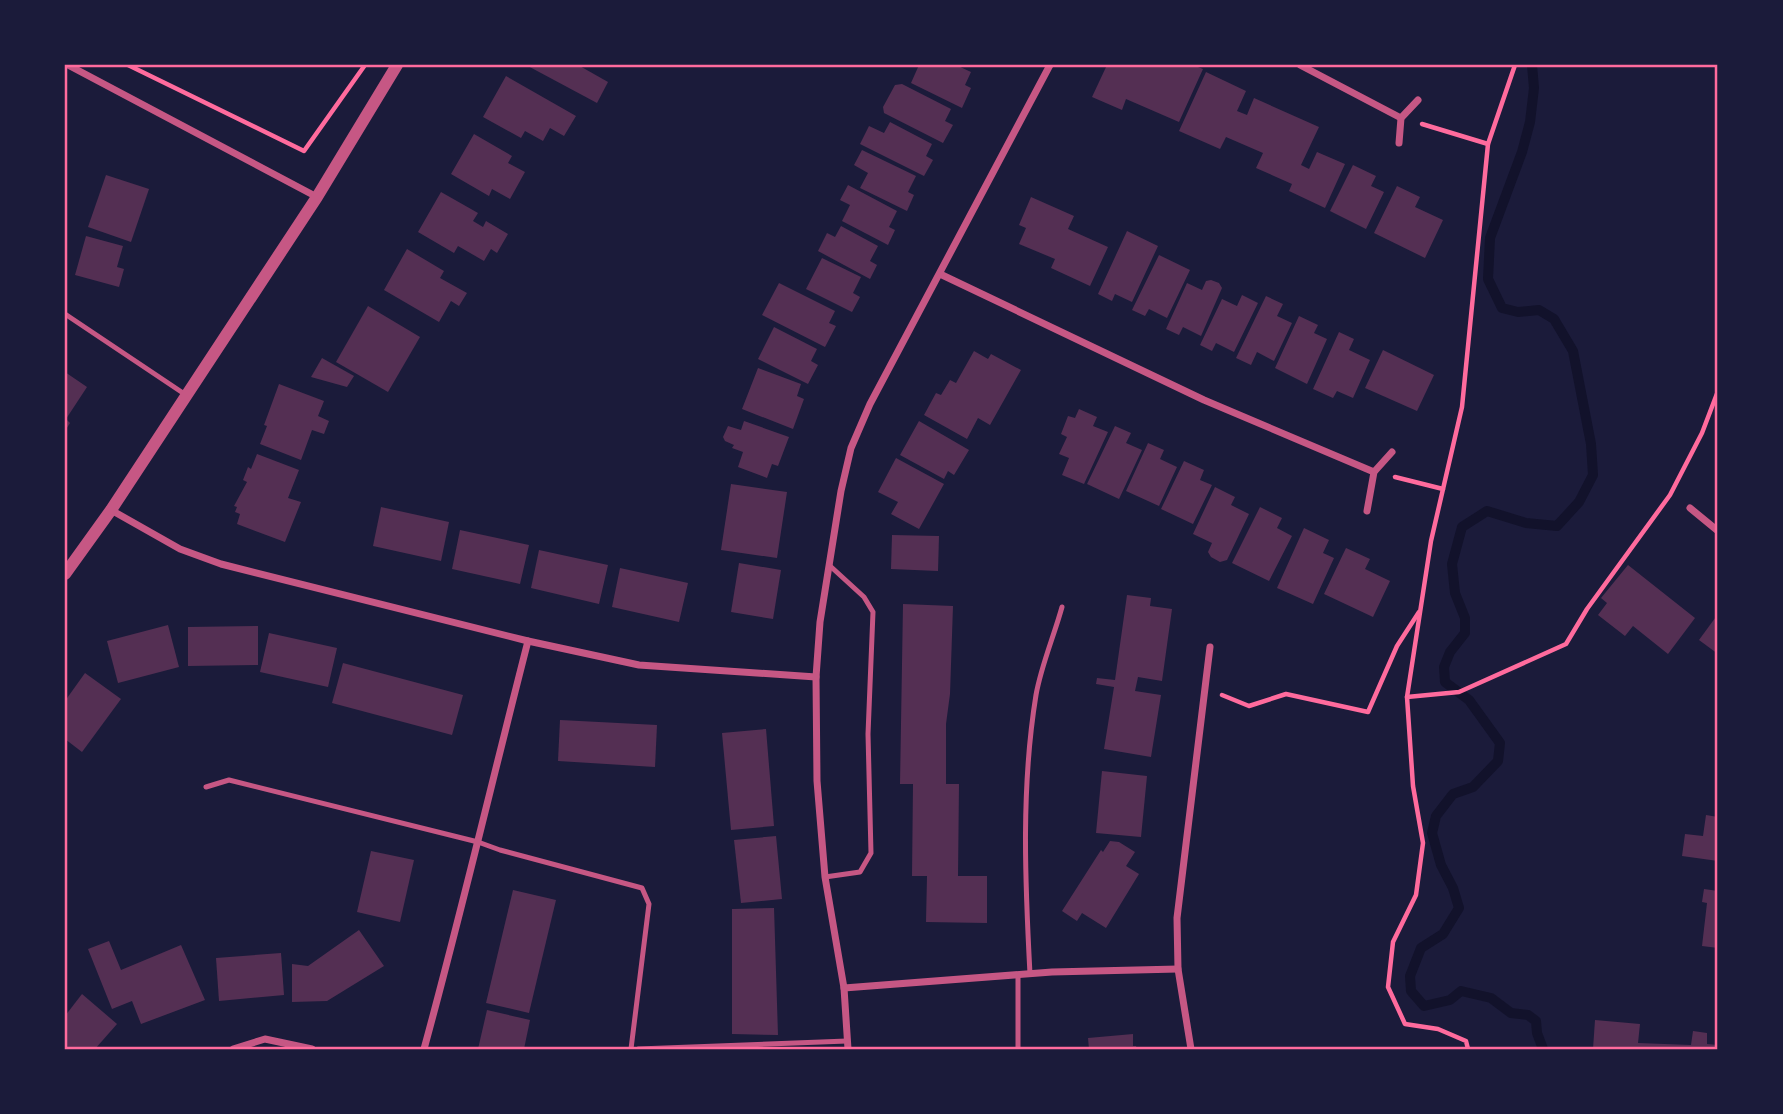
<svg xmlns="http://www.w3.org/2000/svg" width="1783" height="1114" font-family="'Titillium Web',sans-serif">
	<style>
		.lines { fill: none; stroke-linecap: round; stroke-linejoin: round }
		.stream { stroke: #12122b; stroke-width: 10 }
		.building { fill: #542f53 }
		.path { stroke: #ff6b9d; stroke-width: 4.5 }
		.service { stroke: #c65784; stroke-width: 5 }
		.minor { stroke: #c65784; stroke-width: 7 }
		.tertiary { stroke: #c65784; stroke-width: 12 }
		.neatline { fill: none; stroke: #ff6b9d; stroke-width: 2.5 }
	</style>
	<rect width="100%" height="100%" fill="#1b1b3a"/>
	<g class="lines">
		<!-- stream -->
		<path class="stream" d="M1532,65l2,23 -4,34 -8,30 -32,86 -2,41 14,29 16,4 21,-2 15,9 19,32 18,93 2,31 -14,27 -22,24 -31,-3 -39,-12 -25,16 -10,37 3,29 10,25v15l-15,19 -6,15 1,15 24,18 31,43 -2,18 -25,26 -20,7 -17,22 -4,17 9,32 12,23 6,20 -16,26 -22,14 -11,28 1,15 13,15 26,-6 11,-9 30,7 20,15 17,2 8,6 1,12 6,16"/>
	</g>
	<!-- building -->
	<g class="building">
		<path d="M526,65h52l30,17 -11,21z"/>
		<path d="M919,65h37l15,7 -6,13 6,3 -9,20 -51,-25z"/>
		<path d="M1107,65h86l10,4 -24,53 -53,-23 -4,11 -30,-13z"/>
		<path d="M1206,72l40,19 -9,20 10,4 7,-17 65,29 -18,38 8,4 8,-17 28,12 -20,44 -36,-17 3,-7 -36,-16 7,-15 -37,-16 -6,12 -41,-18z"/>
		<path d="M506,76l70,40 -12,20 -14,-8 -7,13 -18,-10 -4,7 -38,-21z"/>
		<path d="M902,84l49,25 -6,12 8,4 -10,18 -59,-30 -1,-6 12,-22z"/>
		<path d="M890,122l42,22 -6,12 7,4 -9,16 -64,-32 9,-18 15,7z"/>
		<path d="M474,134l38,22 -4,7 17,9 -15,27 -18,-10 -3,7 -38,-22z"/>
		<path d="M862,150l54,26 -8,16 6,3 -7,16 -47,-23 8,-15 -14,-8z"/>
		<path d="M1353,165l23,11 -5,10 13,6 -18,37 -36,-18z"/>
		<path d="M106,175l43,14 -18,53 -43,-15z"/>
		<path d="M848,185l49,26 -8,16 6,3 -7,15 -46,-24 8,-16 -10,-5z"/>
		<path d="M1397,186l23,11 -5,10 28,13 -18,38 -51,-25z"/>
		<path d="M441,192l37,21 -5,8 10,6 3,-6 22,13 -11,19 -6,-4 -7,12 -26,-15 -4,7 -36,-21z"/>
		<path d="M1031,197l43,19 -6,13 40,18 -18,39 -39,-18 4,-9 -36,-15 7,-16 -7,-3z"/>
		<path d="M841,226l37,20 -8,15 7,4 -7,14 -52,-28 9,-18 8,4z"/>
		<path d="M1127,231l31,15 -26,56 -17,-8 -3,7 -14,-7z"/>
		<path d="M86,236l37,10 -6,21 7,2 -5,18 -44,-12z"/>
		<path d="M407,249l37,22 -4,7 27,15 -8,13 -8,-5 -12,21 -55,-32z"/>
		<path d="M1159,255l31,15 -23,48 -18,-9 -4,7 -13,-6z"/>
		<path d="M822,258l39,19 -8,16 7,4 -8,15 -46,-23z"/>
		<path d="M1211,280l8,3 3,5 -21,48 -18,-9 -4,8 -13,-6 21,-46 15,7 4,-9z"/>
		<path d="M779,283l56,28 -6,12 7,3 -11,21 -63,-32z"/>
		<path d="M1242,295l16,8 -24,49 -18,-9 -4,8 -12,-6 22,-46 15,7z"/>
		<path d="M1266,296l17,8 -6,12 15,7 -18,38 -17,-9 -6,13 -15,-7z"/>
		<path d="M368,306l52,31 -32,55 -52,-30z"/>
		<path d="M1299,316l19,9 -4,8 13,6 -20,45 -32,-16z"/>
		<path d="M774,327l43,22 -6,12 7,4 -10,19 -50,-25z"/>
		<path d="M1339,332l15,7 -5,11 21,10 -17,38 -16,-7 -4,7 -20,-9z"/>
		<path d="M1383,350l51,25 -17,36 -52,-23z"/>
		<path d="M974,351l14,8 3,-5 30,16 -31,55 -12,-7 -11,21 -43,-24 12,-22 5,2 9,-15 6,3z"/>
		<path d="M322,358l32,18 -7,11 -36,-10z"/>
		<path d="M758,368l43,16 -4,12 7,3 -11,30 -51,-20z"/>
		<path d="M65,372l22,15 -21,32 4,4 -5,8z"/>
		<path d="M279,384l45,17 -6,15 11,5 -5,13 -12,-4 -11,30 -41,-16 7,-18 -3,-1z"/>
		<path d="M1079,409l18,8 -4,9 15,6 -24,52 -22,-9 7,-17 -10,-4 8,-17 -6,-3 7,-18 7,2z"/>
		<path d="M744,421l45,16 -11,29 -6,-2 -5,14 -29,-11 5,-15 -11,-4 2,-3 -9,-4 -2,-4 5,-11 13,4z"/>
		<path d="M919,421l50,29 -15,25 -6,-4 -4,8 -44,-24z"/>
		<path d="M1115,426l16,7 -5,10 16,7 -23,49 -32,-15z"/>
		<path d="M1148,443l16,7 -4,9 17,8 -18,39 -33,-15z"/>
		<path d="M257,454l42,16 -11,28 13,4 -16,40 -48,-18 3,-10 -5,-2 2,-5 -3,-1 13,-24 -4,-2 5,-13 3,2z"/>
		<path d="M896,458l48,26 -25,45 -28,-15 7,-12 -20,-10z"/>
		<path d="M1184,461l20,9 -4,10 12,5 -19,39 -32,-15z"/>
		<path d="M731,484l56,8 -10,66 -56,-8z"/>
		<path d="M1215,487l20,10 -4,8 18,9 -22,46 -7,2 -9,-5 -3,-5 4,-9 -19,-9z"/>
		<path d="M381,507l68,15 -8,39 -68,-15z"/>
		<path d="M1260,507l22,11 -5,10 15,8 -23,45 -37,-18z"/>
		<path d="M1304,528l25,12 -6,13 11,5 -21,46 -36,-16z"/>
		<path d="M460,530l69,15 -9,39 -68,-15z"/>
		<path d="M892,535l47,1 -1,35 -47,-2z"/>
		<path d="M1346,548l24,11 -5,10 25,12 -17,36 -49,-23z"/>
		<path d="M539,550l69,15 -9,39 -68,-16z"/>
		<path d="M739,563l42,7 -8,49 -42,-7z"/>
		<path d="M1628,565l67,53 -27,36 -35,-28 -8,10 -27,-21 9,-12 -6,-5z"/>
		<path d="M620,568l68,15 -9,39 -67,-15z"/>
		<path d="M1127,595l24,3 -1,8 22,3 -10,72 -24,-4 -3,14 26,4 -10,62 -47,-8 10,-62 -18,-3 1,-6 18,2z"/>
		<path d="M903,604l50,2 -3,88 -4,30v60h13l-1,92h29v47l-61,-1 1,-46h-15l1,-92h-13z"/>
		<path d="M1718,614v40l-19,-14z"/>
		<path d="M168,625l11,42 -61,16 -11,-42z"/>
		<path d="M258,626v39l-70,1v-39z"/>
		<path d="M269,633l68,15 -9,39 -68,-15z"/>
		<path d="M343,663l120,32 -11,40 -120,-32z"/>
		<path d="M85,673l36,26 -39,53 -17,-13v-38z"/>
		<path d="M560,720l97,5 -2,42 -97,-6z"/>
		<path d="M766,729l8,97 -43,4 -9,-97z"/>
		<path d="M1102,771l45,5 -6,61 -45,-4z"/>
		<path d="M1706,815l12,2v44l-36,-5 3,-22 18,2z"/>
		<path d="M776,836l6,63 -41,4 -7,-63z"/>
		<path d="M1110,841l9,1 16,10 -9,14 13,8 -33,54 -24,-15 -5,8 -15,-10 39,-61 2,2z"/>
		<path d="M371,851l43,9 -14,62 -43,-10z"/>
		<path d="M1704,889l14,2v57l-16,-2 5,-43 -5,-1z"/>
		<path d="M513,890l43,10 -27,113 -43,-10z"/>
		<path d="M774,908l4,127 -46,-1v-125z"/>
		<path d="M359,930l25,36 -57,35 -35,1v-38l16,2z"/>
		<path d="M109,941l12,29 60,-25 24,55 -64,24 -9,-23 -20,8 -24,-60z"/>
		<path d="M281,953l3,42 -65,6 -3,-43z"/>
		<path d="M82,994l35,30 -22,25h-30v-33z"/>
		<path d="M487,1010l43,10 -6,29h-46z"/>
		<path d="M1595,1020l45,4 -2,19 53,2 2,-14 14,2v11l11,1v4h-125z"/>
		<path d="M1133,1034v12h3l1,3h-48l-1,-11z"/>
	</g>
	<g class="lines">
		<!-- path -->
		<g class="path">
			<path d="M128,65l176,86 61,-86"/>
			<path d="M1422,124l66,20"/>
			<path d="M1395,477l48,12"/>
			<path d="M1222,695l27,11 37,-12 82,18 29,-66 22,-34"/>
			<path d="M1407,697l52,-5 107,-48 21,-35 83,-114 32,-62 16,-42"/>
			<path d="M1468,1049l-2,-8 -28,-12 -33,-5 -17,-37 5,-45 23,-47 7,-52 -10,-57 -6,-89 24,-156 31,-134 26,-263 27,-79"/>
		</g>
		<!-- service -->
		<g class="service">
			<path d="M65,314l121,81"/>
			<path d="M206,787l23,-7 249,62 22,8 142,38 7,16 -18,145"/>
			<path d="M825,877l35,-5 11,-19 -3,-119 5,-122 -9,-15 -35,-32"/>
			<path d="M1030,974c-5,-93 -9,-187 6,-279 5,-29 18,-59 26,-88"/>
			<path d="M638,1049l209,-8"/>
			<path d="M1018,1049v-74"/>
		</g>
		<!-- minor -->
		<g class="minor">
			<path d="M68,65l249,132"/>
			<path d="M1300,65l101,53"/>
			<path d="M1399,143l2,-25 17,-18"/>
			<path d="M940,274l264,126 170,72"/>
			<path d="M1690,508l28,23"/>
			<path d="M111,510l69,39 41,15 307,77 111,24 177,12"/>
			<path d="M1367,511l7,-39 18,-20"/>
			<path d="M844,988l208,-16 126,-3"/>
			<path d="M233,1049l32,-10 47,10"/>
			<path d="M424,1049c37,-135 69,-272 104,-408"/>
			<path d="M848,1049l-4,-61 -19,-111 -8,-96 -1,-104 4,-55 21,-131 10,-43 19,-44 180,-339"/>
			<path d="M1191,1049l-13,-80 -1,-51 33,-271"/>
		</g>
		<!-- tertiary -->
		<path class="tertiary" d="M65,574l46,-64 206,-313 80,-132"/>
	</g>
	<!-- border -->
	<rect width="1783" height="1114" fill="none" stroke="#1b1b3a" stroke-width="133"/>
	<rect x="66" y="66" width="1650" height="982" class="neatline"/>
</svg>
